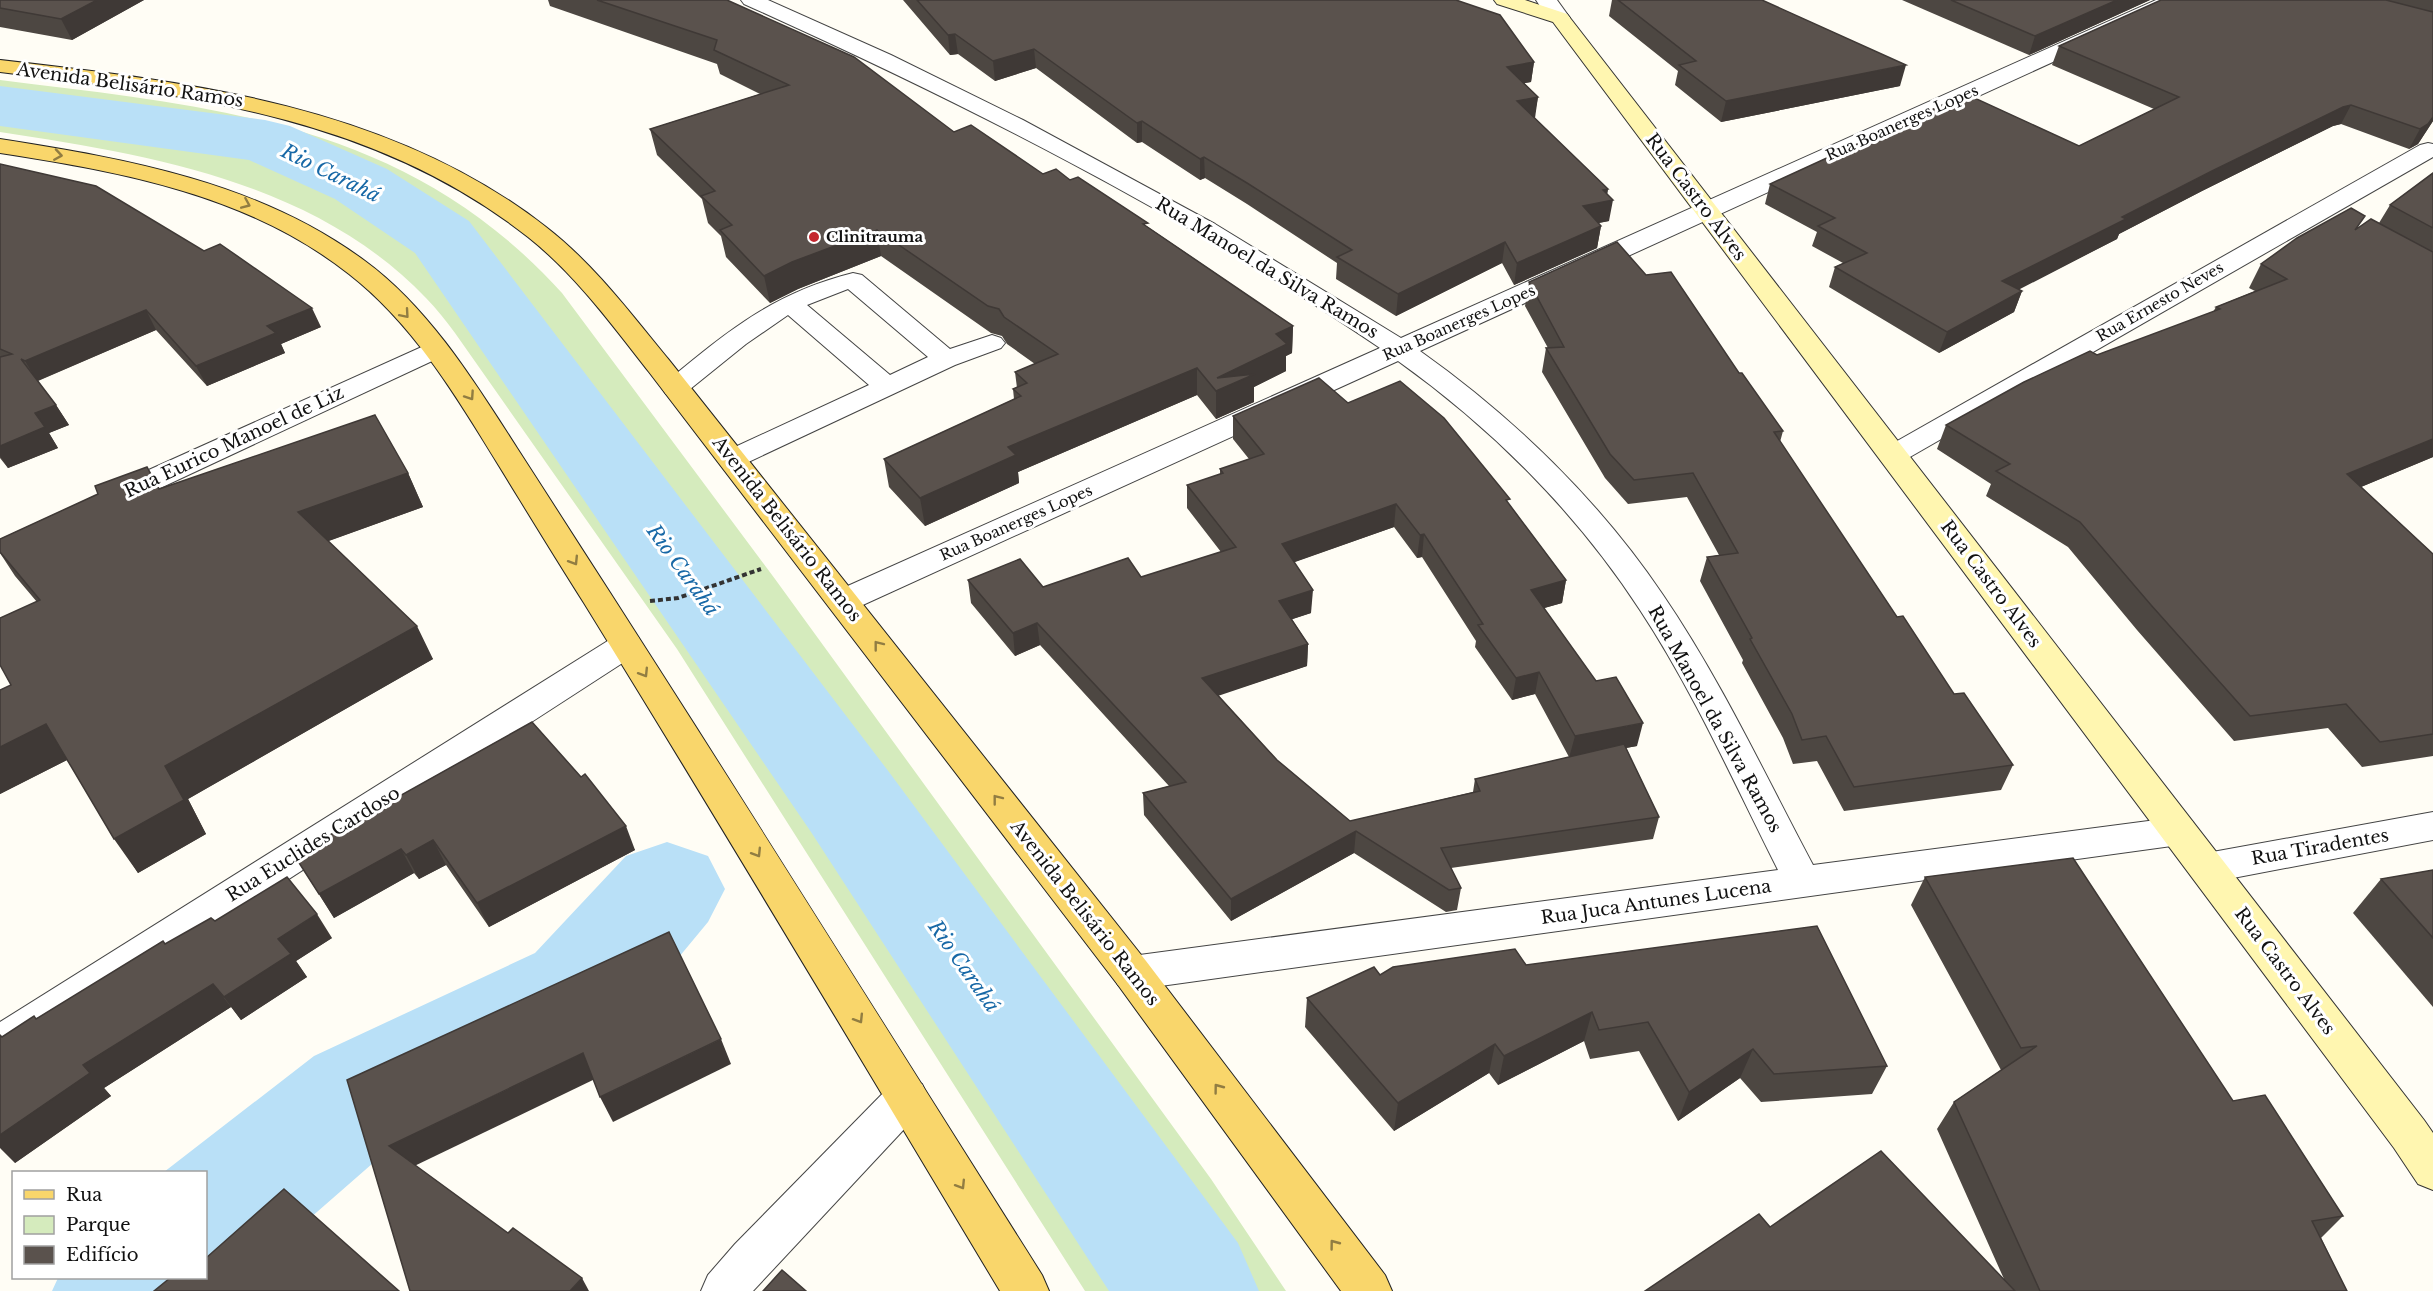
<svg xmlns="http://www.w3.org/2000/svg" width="2433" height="1291" font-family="'Libre Baskerville',serif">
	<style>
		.green { fill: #d5ebbd }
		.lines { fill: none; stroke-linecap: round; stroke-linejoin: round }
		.river { fill: #b9e0f7; fill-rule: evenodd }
		.service-casing { stroke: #444; stroke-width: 2 }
		.minor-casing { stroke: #444; stroke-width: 2 }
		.tertiary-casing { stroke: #444; stroke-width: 2 }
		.secondary-casing { stroke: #333; stroke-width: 2 }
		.primary-casing { stroke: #222; stroke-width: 2 }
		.path { stroke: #333; stroke-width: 4; stroke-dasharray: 5 3; stroke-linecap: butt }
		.service { fill: #fff; fill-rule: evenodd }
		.minor { fill: #fff; fill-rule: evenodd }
		.tertiary { fill: #fff; fill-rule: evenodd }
		.secondary { fill: #fff6b0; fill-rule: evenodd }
		.primary { fill: #f9d66b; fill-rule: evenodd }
		.wall { fill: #4d4742; fill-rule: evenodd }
		.shaded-wall { fill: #3f3936 }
		.building { fill: #5a524d; stroke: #3f3936; stroke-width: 1.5 }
		.oneway { stroke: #917d42 }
		.poi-dot { fill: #c4262e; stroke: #fff; stroke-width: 2 }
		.labels { text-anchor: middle; stroke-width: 6; stroke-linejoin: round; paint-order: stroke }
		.far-street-label { font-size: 15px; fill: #111; stroke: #fff }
		.far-poi-label { font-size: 15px; font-weight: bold; fill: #111; stroke: #fff; text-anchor: start }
		.street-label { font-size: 18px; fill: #111; stroke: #fff }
		.water-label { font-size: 20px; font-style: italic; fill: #1768a6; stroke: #fff }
	</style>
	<rect width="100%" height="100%" fill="#fffdf5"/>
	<!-- green -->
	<path class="green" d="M0,80c216,27 406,41 562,213l213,286 436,600 75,112h-201l-408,-642 -222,-316c-9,-12 -18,-24 -29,-35 -111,-116 -275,-143 -426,-166z"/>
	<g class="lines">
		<!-- river -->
		<g class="river">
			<path d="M0,86l265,34 25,6 97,43 82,52 420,551 349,471 21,48h-150l-298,-459 -396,-579 -80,-54 -86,-39 -249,-34z"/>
			<path d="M667,842l41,14 17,33 -17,33 -87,105 -217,109 -150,131 -50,18 -2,6h-150l6,-13h148v-106h-42l150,-116 221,-103 91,-97z"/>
		</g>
		<!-- service casing -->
		<g class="service-casing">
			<path id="service" d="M853,273l9,2 88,74 42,-14 9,3 4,5 -4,5 -46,17 -213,100 -10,3 -10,-3 -4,-6 4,-6 147,-68 -81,-70 -42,29 -62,50 -9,2 -9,-2 -4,-6 4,-6c62,-51 107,-89 187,-109zM848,289l80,68 -38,18 -83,-70z"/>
		</g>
		<!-- minor casing -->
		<g class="minor-casing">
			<g id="minor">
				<path d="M741,0h27l123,55 132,65 192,104 186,114 755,-338h27l-3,4 -760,347c93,66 179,149 243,244 58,85 102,180 150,270l366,-48 13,4 5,10 -5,10 -13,4 -1047,145 -14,-5 -6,-12 6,-12 14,-5 646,-86c-44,-87 -84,-178 -138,-260 -63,-97 -148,-182 -242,-249l-544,248 -11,3 -11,-3 -5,-8 5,-8 548,-245c-198,-135 -418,-246 -636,-344z"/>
				<path d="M2428,143l5,1v13l-530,304 -10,3 -10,-3 -5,-6 5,-6 537,-304z"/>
				<path d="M435,341l10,2 4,6 -4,6 -321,150 -11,3 -11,-3 -4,-7 4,-7z"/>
				<path d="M626,633l12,4 4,8 -4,8 -624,404 -14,5v-40l614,-385z"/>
				<path d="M2433,812v28l-226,43 -13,-4 -6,-11 6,-11 13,-4z"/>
				<path d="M907,1078l15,6 6,13 -6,13 -169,181h-52l7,-16 27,-31 157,-160z"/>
			</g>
		</g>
		<!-- tertiary casing -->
		<g class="tertiary-casing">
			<path id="tertiary" d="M1536,0h21l13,18 -3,4c-16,4 -23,-10 -31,-22z"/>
		</g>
		<!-- secondary casing -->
		<g class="secondary-casing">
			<path id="secondary" d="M1494,0h31l42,14 857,1106 9,13v57l-15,-6 -24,-36 -841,-1126 -56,-18z"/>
		</g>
		<!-- primary casing -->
		<g class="primary-casing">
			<g id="primary">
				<path d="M0,60c190,22 390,45 546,167 48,37 85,87 123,133l477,601 239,314 7,16h-51l-223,-306 -469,-613c-37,-47 -73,-97 -121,-135 -153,-121 -340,-142 -528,-165z"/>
				<path d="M0,139c128,20 258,43 365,122 64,47 109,120 152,187 31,48 61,95 92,143 146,227 289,456 433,684l7,16h-49c-138,-230 -275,-460 -416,-688 -30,-47 -59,-95 -88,-142 -41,-67 -84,-138 -147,-187 -100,-79 -226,-102 -349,-121z"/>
			</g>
		</g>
		<!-- path -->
		<path class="path" d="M650,601l28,-3 83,-29"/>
		<!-- service -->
		<use href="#service" class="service"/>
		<!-- minor -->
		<use href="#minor" class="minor"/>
		<!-- tertiary -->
		<use href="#tertiary" class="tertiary"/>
		<!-- secondary -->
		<use href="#secondary" class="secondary"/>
		<!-- primary -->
		<use href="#primary" class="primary"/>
	</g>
	<!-- wall -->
	<g class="wall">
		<path d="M0,0h144l-72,40 -72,-13z"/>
		<path d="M548,0h179l227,132 89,42 27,6 78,47 145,99 -1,27 -6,3v15l-32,16v15l-38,17 -19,-24 -179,77 1,11 -94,43 -36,-39 -5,-28 130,-60 -1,-10 4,-1 -2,-16 20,-8 -28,-20 -5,-8 -11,-3 -110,-77 -83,33 -28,14 -44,-46 -5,-21 -13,-13 -6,-24 -45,-44 -7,-26 110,-35 -40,-20 -3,-10 -167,-58z"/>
		<path d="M903,0h553l78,62 -3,20 -7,1 14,14 -4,21 74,71 -1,5 2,27 -11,2 3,3 -4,22 -83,37 -12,-22 -106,53 -60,-37 1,-16 -90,-59 -42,-26 -5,2 -58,-38 -5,1 -101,-75 -41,13 -37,-27 -8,1z"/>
		<path d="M1612,0h150l138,86 -179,36 -46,-37 3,-14 -69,-55z"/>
		<path d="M1902,0h248l-121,55z"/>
		<path d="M2161,0h272v121l-15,23 -9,5 -68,-25 -8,2 -131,65 -83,43 -2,5 -99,50 4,2 -8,21 -75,41 -110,-66 6,-20 8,-4 -31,-17 5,-14 -52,-28 5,-20 309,-38 75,-37 -102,-44 7,-19z"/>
		<path d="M0,164l321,163 -40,17 4,9 -78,33 -51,-56 -118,51 18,24 13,20 -20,8 9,15 -50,20 -8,-10z"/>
		<path d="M2433,173v284l-72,30 72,67v202l-71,11 -34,-39 -94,13 -97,-111 -69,-83 -82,-51 5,-12 -54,-35 9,-24 151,-70 116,-43 3,-5 39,-16 -6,-3 12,-24 97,-36 21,-5 11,-18z"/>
		<path d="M1646,275l93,98 44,58 -3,11 117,175 57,77 59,71 -12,25 -157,21 -27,-50 -24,3 -10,-26 -41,-75 1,-3 -43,-79 7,-24 12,-2 -32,-58 -59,7 -23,-26 -63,-106 4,-24h2l-23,-42 4,-24z"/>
		<path d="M1348,403l161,101 57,76 -4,23 -18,5 93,138 -11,2 33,69 -6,22 -202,29 10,20 -4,22 -11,2 -92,-59 -123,68 -87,-106 -1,-22 26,-7 -129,-141 -25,11 -44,-53 -3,-23 75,7 98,-10 80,-25 -34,-44v-23l33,-10v-6l29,-10 -16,-20v-23zM1394,527l23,31 5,-1 54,84 -1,6 37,53 23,-6 34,63 -94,22 -2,13 -123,29 -73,-61 -59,-65 89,-29 1,-22 -16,-25 19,-6 -17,-51z"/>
		<path d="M147,467l13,22 248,-16 15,34 -95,34 105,118 -245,140 18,35 -68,39 -71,-113 -67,34v-104l11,-5 26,-83 -22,-26 -15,-23v-14l98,-45z"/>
		<path d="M532,722l103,128 -146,77 -43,-62 -27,14 -5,-6 -80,45 -40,-63z"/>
		<path d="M2433,870v137l-80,-94 28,-34z"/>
		<path d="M1925,877l308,224 110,115 -22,22 26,53h-702l125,-64 234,52 -67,-150 17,-27 47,-32 -90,-165z"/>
		<path d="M215,921l117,17 -36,23 11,16 -66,43 -10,-13 -127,81 7,8 -96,67 21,-144 129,-75z"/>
		<path d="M1526,965l361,101 -15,28 -111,8 -21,-24 -62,43 -39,-70 -49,8 -6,-18 -86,44 -9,-12 -95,58 -89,-104 2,-29z"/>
	</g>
	<!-- shaded-wall -->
	<g class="shaded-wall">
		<path d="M97,0h47l-72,40 -11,-21z"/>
		<path d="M2117,0h33l-121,55 6,-19z"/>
		<path d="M955,34l3,20 -8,1 -2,-20z"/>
		<path d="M1034,49l2,19 -41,13 -2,-20z"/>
		<path d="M1534,62l-3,20 -26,5 2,-20z"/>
		<path d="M1906,65l-6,21 -179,36 5,-21z"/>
		<path d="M1538,97l-3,21 -21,4 3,-21z"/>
		<path d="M2351,105l-10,19 -8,2 -131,65 -83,43 -2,5 -122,63 7,-21 120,-64 90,-46 131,-64z"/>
		<path d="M2433,117v4l-15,23 -9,5 11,-20z"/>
		<path d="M1142,121v21l-5,1v-20z"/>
		<path d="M1204,157l1,21 -5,2v-21z"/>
		<path d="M1608,189l-2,12 7,-1 -4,21 -30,6 4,-21 20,-16z"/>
		<path d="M1601,226l-4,22 -83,37 3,-22z"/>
		<path d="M877,230l4,26 -83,33 -28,14 -6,-27 28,-14z"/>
		<path d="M1505,242l-3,21 -106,53 2,-22z"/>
		<path d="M2022,291l-8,21 -75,41 8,-21z"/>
		<path d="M312,308l9,19 -40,17 4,9 -78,33 -11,-20 71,-40z"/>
		<path d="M146,310l10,20 -119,51 -12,-20z"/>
		<path d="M1293,326l-1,27 -6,3v15l-32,16v15l-38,17v-28l1,-13 59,-44z"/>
		<path d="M1197,368v27l-179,77 1,11 -94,43 -5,-28 88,-51z"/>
		<path d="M56,405l13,20 -20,8 9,15 -50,20 -8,-12v-10l35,-33z"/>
		<path d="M2433,439v18l-101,42 15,-25z"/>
		<path d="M408,473l15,34 -108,39 -17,-34z"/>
		<path d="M1396,504l-2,23 -113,40 1,-23z"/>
		<path d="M1424,534l-2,23 -5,1 3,-23z"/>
		<path d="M1566,580l-4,23 -35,10 4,-23z"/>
		<path d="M1313,590l-2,23 -33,11 1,-23z"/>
		<path d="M1037,623l3,22 -25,11 -2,-23z"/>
		<path d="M417,626l16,33 -245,140 18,35 -68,39 -24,-34 51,-73z"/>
		<path d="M1308,644l-1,22 -104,35 -1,-23z"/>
		<path d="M1539,672l-4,22 -23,6 4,-22z"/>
		<path d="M1643,723l-6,23 -68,12 6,-22z"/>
		<path d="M46,724l25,34 -71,36v-47z"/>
		<path d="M626,826l9,24 -146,77 -12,-24z"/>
		<path d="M1356,831l-2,22 -123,68v-22z"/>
		<path d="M433,840l13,25 -27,14 -13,-24z"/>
		<path d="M401,849l13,24 -80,45 -15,-24z"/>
		<path d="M317,914l15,24 -36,23 11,16 -66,43 -17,-23 54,-58z"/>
		<path d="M213,984l18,23 -127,81 7,8 -96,67 -15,-15v-13l83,-70z"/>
		<path d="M1592,1012l-8,29 -86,44 6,-29z"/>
		<path d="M721,1039l10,25 -118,58 -13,-25z"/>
		<path d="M1495,1044l-6,29 -95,58 4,-28z"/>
		<path d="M1753,1049l-13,29 -62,43 11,-29z"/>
		<path d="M583,1053l12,26 -189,91 -17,-24z"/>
		<path d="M582,1278l7,13h-19z"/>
	</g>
	<!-- building -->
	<g class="building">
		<path d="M0,0h97l-36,19 -61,-11z"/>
		<path d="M597,0h130l127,57 100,75 17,-7 72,49 13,-5 14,11 8,-3 70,46 -5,1 150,102 -17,8 11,10 -70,34 38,-4 -39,17 -19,-23 -189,79 8,8 -96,43 -36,-39 137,-63 -8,-7 14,-6 -12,-11 43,-18 -54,-37 -5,-8 -11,-3 -111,-76 -85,32 -28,14 -44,-46 12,-5 -31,-29 14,-5 -65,-62 139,-44 -75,-35 3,-10z"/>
		<path d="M917,0h539l44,15 34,47 -27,5 31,30 -21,4 91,88 -5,1 10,10 -30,6 18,20 -84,37 -12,-21 -107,52 -61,-37 15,-7 -105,-67 -43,-26 -4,2 -58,-38 -5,2 -103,-74 -41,12 -38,-27 -7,1z"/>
		<path d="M1618,0h144l144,65 -180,36 -47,-36 17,-4z"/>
		<path d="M1951,0h166l-82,36z"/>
		<path d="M2161,0h225l47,12v105l-5,7 -8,5 -69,-24 -8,2 -131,64 -90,46 4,2 -124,62 20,10 -75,41 -112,-65 32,-14 -49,-27 17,-8 -65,-34 196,-90 113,52 100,-49 -120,-51z"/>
		<path d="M0,164l96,22 108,65 16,-7 92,64 -45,18 9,7 -80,33 -50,-56 -121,51 -4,-2 35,46 -21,8 10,14 -45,19v-89l12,-3 -12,-5z"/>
		<path d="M2433,173v55l-43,-23z"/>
		<path d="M2351,208l14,8 -10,14 16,-11 62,33v187l-86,35 86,80v180l-53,8 -34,-38 -96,12 -99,-111 -71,-83 -84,-51 14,-7 -64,-39 78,-43 66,-31 7,4 123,-46 -4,-2 71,-28 -26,-15 36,-26z"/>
		<path d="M1617,242l29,33 25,-3 68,101h3l41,58 -9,1 123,185 6,-1 51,78 10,-1 49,72 -159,22 -28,-51 -24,4 -10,-26 -42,-75 2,-1 -45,-81 31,-4 -45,-80 -59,7 -24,-26 -64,-106 18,-1 -35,-65z"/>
		<path d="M1319,378l29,25 52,-22 44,37 66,81 -4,1 60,80 -35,10 65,91 20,-4 27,46 -68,13 -36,-64 -23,6 -38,-53 5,-1 -59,-90 -4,1 -24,-31 -114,40 31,46 -34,11 29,43 -106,34 75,82 73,61 130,-30 -5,-12 149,-35 35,73 -218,31 20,40 -12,2 -93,-59 -125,68 -88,-106 43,-11 -149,-159 -24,10 -45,-53 52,-21 23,28 85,-29 13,19 95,-30 -49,-62 36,-12 -3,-4 44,-15 -31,-38z"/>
		<path d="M375,415l33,58 -110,39 119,114 -252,140 19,34 -70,39 -68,-115 -46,23v-57l11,-5 -11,-20v-47l40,-18 -40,-48v-13l98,-45 -3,-8 52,-19 12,22z"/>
		<path d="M532,722l49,55 4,-3 41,52 -149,77 -44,-63 -27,15 -5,-6 -82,45 -25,-39z"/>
		<path d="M2073,858l160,243 32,-6 78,121 -31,5 35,70h-307l-86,-189 83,-56 -16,2 -96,-171z"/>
		<path d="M2433,870v68l-52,-59z"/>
		<path d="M287,877l30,37 -39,25 13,15 -67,43 -11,-13 -130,81 7,8 -90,62v-100l2,2 32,-21 2,3 127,-78 2,3 46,-26 4,3z"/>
		<path d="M1817,926l70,140 -113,8 -21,-25 -64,43 -41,-70 -49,8 -7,-18 -88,44 -9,-12 -97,59 -91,-105 67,-31 6,8 13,-8 122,-18 11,16z"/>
		<path d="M669,932l52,107 -121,58 -17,-44 -194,93 119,87 5,-5 69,50 -12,13h-160l-63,-211z"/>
		<path d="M1881,1151l134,140h-370l114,-77 11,13z"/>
		<path d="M284,1189l115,102h-245l16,-13h36v-20z"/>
		<path d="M782,1270l24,21h-43z"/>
	</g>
	<!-- one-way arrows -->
	<defs><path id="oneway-chevron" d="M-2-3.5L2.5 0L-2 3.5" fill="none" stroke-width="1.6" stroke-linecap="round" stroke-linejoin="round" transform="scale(1.5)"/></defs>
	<g class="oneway">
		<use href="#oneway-chevron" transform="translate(58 155) rotate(9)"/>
		<use href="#oneway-chevron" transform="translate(246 204) rotate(23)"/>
		<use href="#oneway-chevron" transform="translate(405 314) rotate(49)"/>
		<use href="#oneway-chevron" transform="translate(470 396) rotate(56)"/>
		<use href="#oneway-chevron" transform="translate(574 561) rotate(58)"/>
		<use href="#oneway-chevron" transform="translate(878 645) rotate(-128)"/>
		<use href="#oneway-chevron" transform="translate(644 673) rotate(58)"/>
		<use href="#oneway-chevron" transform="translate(997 799) rotate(-128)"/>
		<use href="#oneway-chevron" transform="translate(757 853) rotate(58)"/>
		<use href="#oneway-chevron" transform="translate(859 1019) rotate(58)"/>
		<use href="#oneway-chevron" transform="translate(1218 1088) rotate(-127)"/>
		<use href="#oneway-chevron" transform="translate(961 1185) rotate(58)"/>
		<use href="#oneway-chevron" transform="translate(1334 1244) rotate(-127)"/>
	</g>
	<!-- markers -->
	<circle class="poi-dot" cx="814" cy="237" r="6"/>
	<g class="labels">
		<!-- far-street labels -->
		<g class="far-street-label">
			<text transform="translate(1902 123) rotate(-24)" y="5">Rua Boanerges Lopes</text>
			<text transform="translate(2160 302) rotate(-30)" y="5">Rua Ernesto Neves</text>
			<text transform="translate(1459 323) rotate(-24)" y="5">Rua Boanerges Lopes</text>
			<text transform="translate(1016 523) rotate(-24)" y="5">Rua Boanerges Lopes</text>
		</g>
		<!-- far-poi labels -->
		<g class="far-poi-label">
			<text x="826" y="242">Clinitrauma</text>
		</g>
		<!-- street labels -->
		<g class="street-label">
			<text transform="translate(130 85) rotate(8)" y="6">Avenida Belisário Ramos</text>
			<text transform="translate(1696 197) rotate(53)" y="6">Rua Castro Alves</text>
			<text transform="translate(1267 268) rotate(31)" y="6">Rua Manoel da Silva Ramos</text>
			<text transform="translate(234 442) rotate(-25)" y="6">Rua Eurico Manoel de Liz</text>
			<text transform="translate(787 529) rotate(52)" y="6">Avenida Belisário Ramos</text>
			<text transform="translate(1991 584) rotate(53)" y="6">Rua Castro Alves</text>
			<text transform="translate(1715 719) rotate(61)" y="6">Rua Manoel da Silva Ramos</text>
			<text transform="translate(313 844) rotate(-32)" y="6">Rua Euclides Cardoso</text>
			<text transform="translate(2320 847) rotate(-10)" y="6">Rua Tiradentes</text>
			<text transform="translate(1656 902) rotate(-8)" y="6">Rua Juca Antunes Lucena</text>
			<text transform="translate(1085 913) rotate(52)" y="6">Avenida Belisário Ramos</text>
			<text transform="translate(2285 971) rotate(53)" y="6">Rua Castro Alves</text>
		</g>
		<!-- water labels -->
		<g class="water-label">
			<text transform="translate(331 173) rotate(26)" y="7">Rio Carahá</text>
			<text transform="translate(683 570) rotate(54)" y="7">Rio Carahá</text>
			<text transform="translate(964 966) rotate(55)" y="7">Rio Carahá</text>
		</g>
	</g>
	<!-- legend -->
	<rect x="12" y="1171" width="195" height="108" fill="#ffffff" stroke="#a0a0a0" stroke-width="1.5"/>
	<rect x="24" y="1190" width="30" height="9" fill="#f9d66b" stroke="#a0a0a0" stroke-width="1.5"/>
	<text x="66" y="1201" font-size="18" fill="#111111">Rua</text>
	<rect x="24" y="1216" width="30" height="18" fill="#d5ebbd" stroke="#a0a0a0" stroke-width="1.5"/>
	<text x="66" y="1231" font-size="18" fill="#111111">Parque</text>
	<rect x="24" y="1246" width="30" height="18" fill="#5a524d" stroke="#a0a0a0" stroke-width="1.5"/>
	<text x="66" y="1261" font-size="18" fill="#111111">Edifício</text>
</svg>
